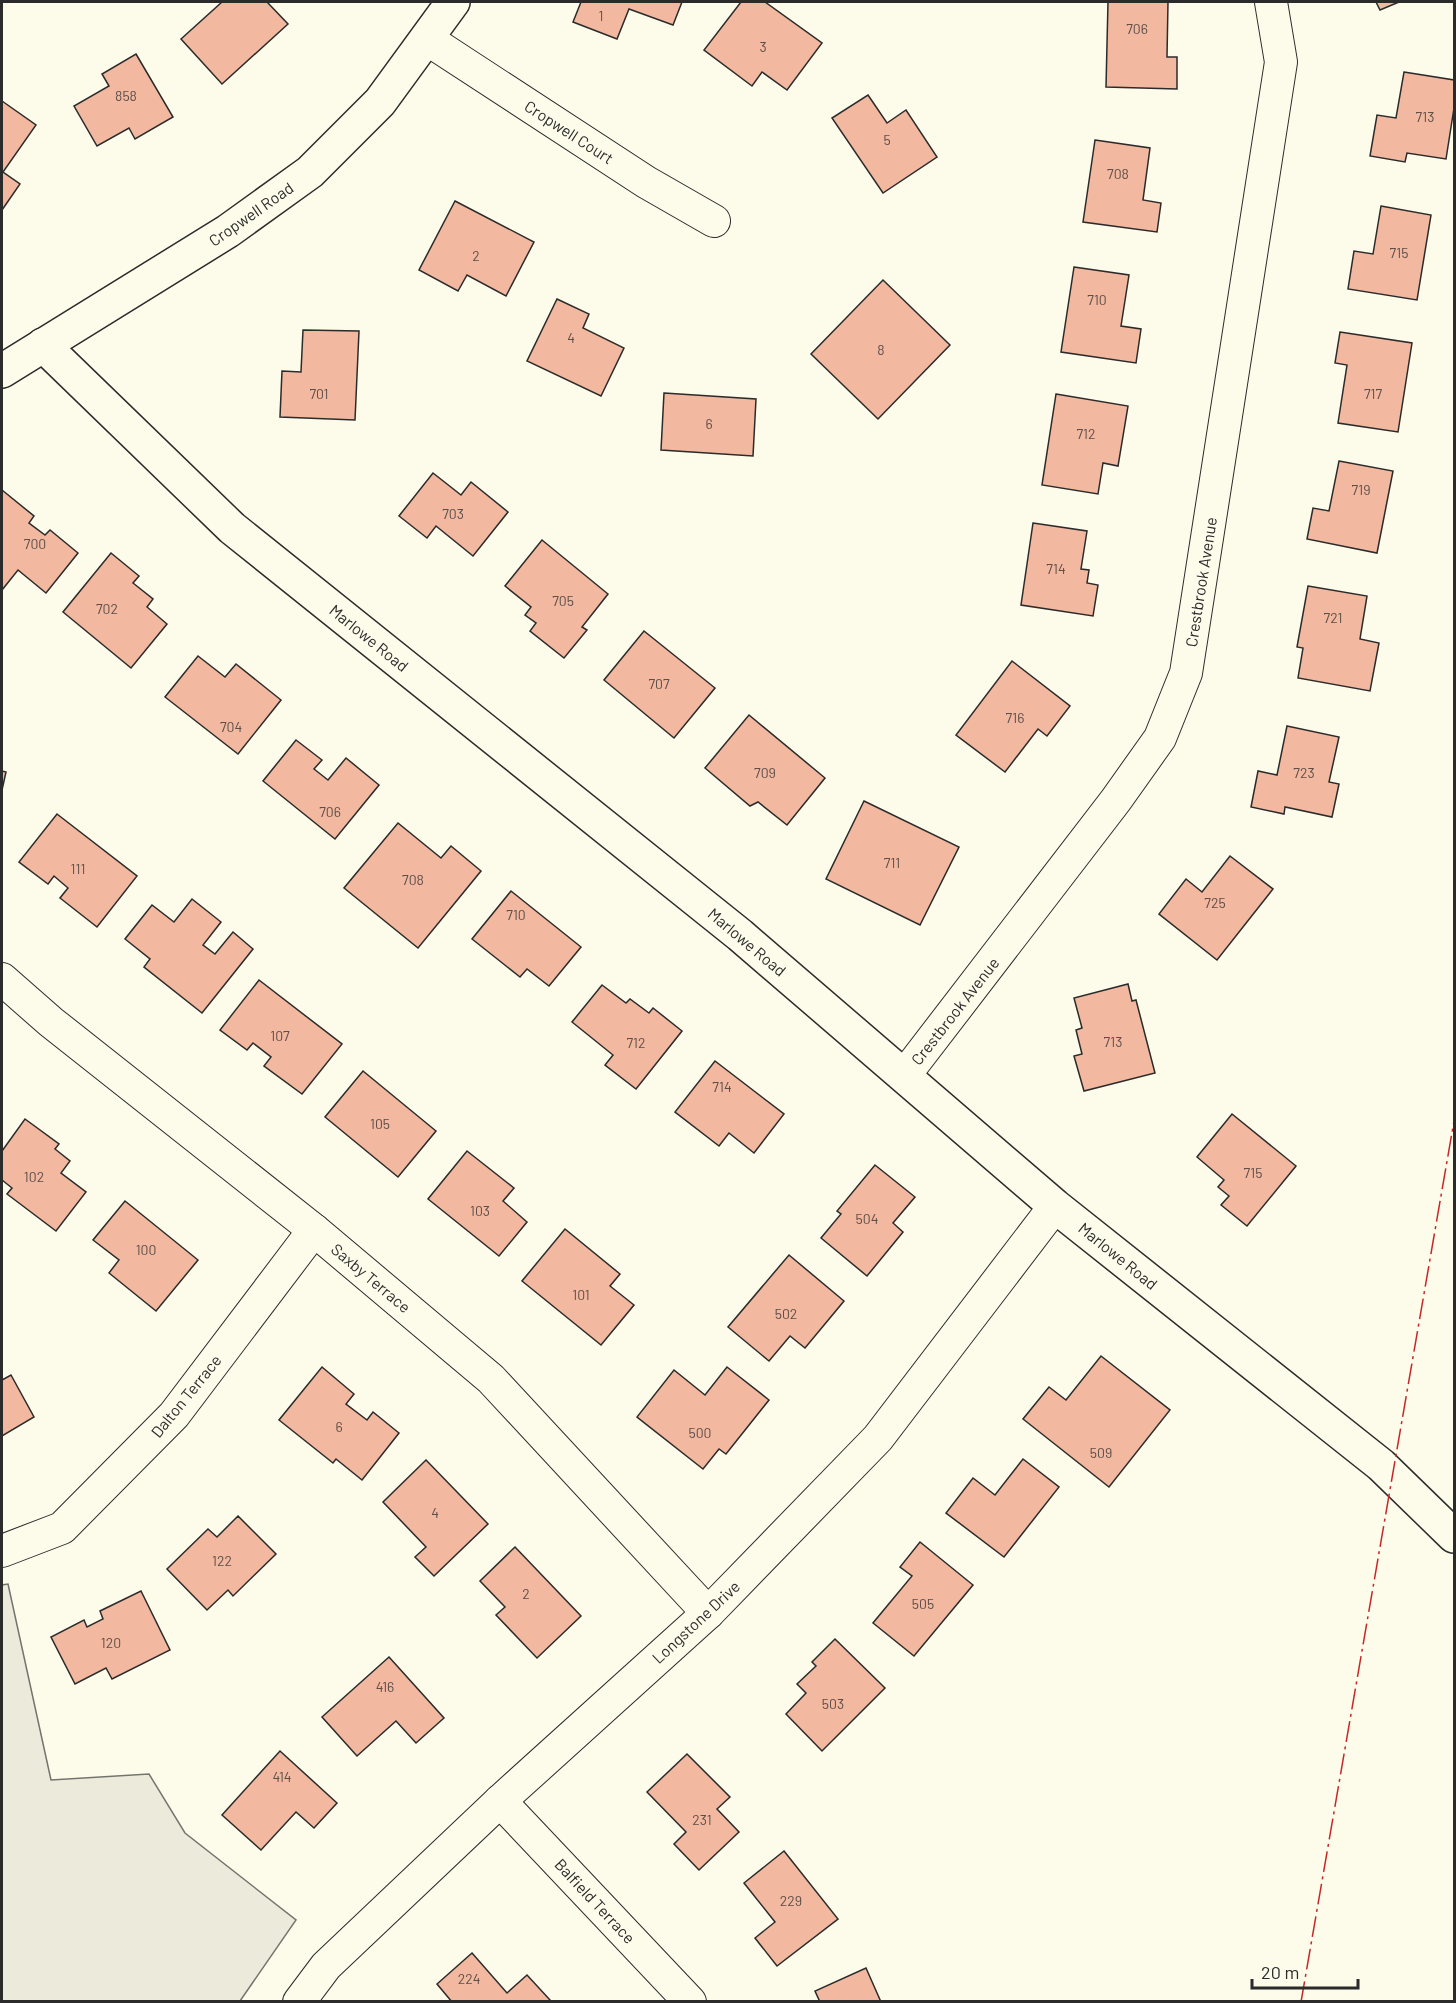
<svg xmlns="http://www.w3.org/2000/svg" width="1456" height="2003" font-family="Barlow,sans-serif">
	<style>
		.green { fill: #ecebdb; stroke: #74746e; stroke-width: 1.5 }
		.building { fill: #f2b8a0; stroke: #2b2b2b; stroke-width: 1.5 }
		.lines { fill: none; stroke-linecap: round; stroke-linejoin: round }
		.street-casing { stroke: #2b2b2b; stroke-width: 34 }
		.secondary-casing { stroke: #2b2b2b; stroke-width: 36 }
		.street { stroke: #fdfbea; stroke-width: 32 }
		.secondary { stroke: #fdfbea; stroke-width: 33 }
		.power { stroke: #c62828; stroke-width: 1.5; stroke-dasharray: 21 4.5 3 4.5; stroke-linecap: butt }
		.labels { text-anchor: middle; stroke-width: 4.5; stroke-linejoin: round; paint-order: stroke }
		.number-label { font-size: 14px; fill: #5d4e48 }
		.street-label { font-size: 16px; fill: #2b2b2b; stroke: #fdfbea }
	</style>
	<rect width="100%" height="100%" fill="#fdfbea"/>
	<!-- green -->
	<path class="green" d="M8,1584l43,196 98,-6 36,59 111,87 -56,81h-238v-416z"/>
	<!-- building -->
	<g class="building">
		<path d="M222,2h45l21,22 -66,60 -41,-45z"/>
		<path d="M581,2h101l-9,23 -44,-16 -12,30 -44,-17z"/>
		<path d="M741,2h24l57,41 -35,47 -25,-18 -10,14 -48,-36z"/>
		<path d="M1108,2h60l-1,55h10v32l-71,-2z"/>
		<path d="M1376,2h23l-19,8z"/>
		<path d="M136,54l37,63 -38,22 -6,-11 -32,18 -23,-40 35,-20 -7,-12z"/>
		<path d="M1404,72l50,8v28l-8,51 -39,-6 -2,9 -35,-6 7,-41 19,3z"/>
		<path d="M868,95l19,28 19,-13 31,47 -54,36 -51,-75z"/>
		<path d="M2,101l34,24 -33,47 17,12 -18,26z"/>
		<path d="M1095,140l55,8 -7,52 18,3 -4,29 -74,-10z"/>
		<path d="M455,201l79,41 -28,54 -39,-21 -9,16 -39,-21z"/>
		<path d="M1381,206l50,9 -14,85 -69,-11 6,-38 19,3z"/>
		<path d="M1074,267l55,8 -8,51 20,3 -5,34 -75,-11z"/>
		<path d="M883,280l67,65 -72,74 -67,-65z"/>
		<path d="M557,299l32,15 -6,14 41,20 -23,48 -74,-35z"/>
		<path d="M303,330l56,1 -4,89 -75,-3 2,-46 19,1z"/>
		<path d="M1340,332l72,11 -14,89 -60,-9 9,-58 -12,-2z"/>
		<path d="M664,393l92,6 -3,57 -92,-6z"/>
		<path d="M1056,394l72,12 -10,60 -15,-3 -5,31 -56,-9z"/>
		<path d="M1339,461l54,10 -16,82 -70,-14 6,-31 16,3z"/>
		<path d="M433,473l28,22 10,-13 37,30 -35,44 -37,-30 -9,12 -28,-22z"/>
		<path d="M2,490l32,26 -5,7 16,12 5,-5 28,23 -32,40 -28,-23 -16,20z"/>
		<path d="M1033,523l54,8 -6,38 8,1 -2,13 11,2 -5,31 -72,-11z"/>
		<path d="M542,540l66,54 -26,33 5,3 -23,28 -34,-27 6,-8 -11,-8 6,-8 -26,-21z"/>
		<path d="M111,553l28,23 -6,7 20,16 -6,8 20,17 -36,44 -68,-56z"/>
		<path d="M1308,586l59,10 -7,43 19,4 -9,48 -72,-13 5,-30 -6,-1z"/>
		<path d="M644,631l71,57 -41,50 -70,-58z"/>
		<path d="M198,656l27,21 11,-13 45,36 -43,54 -73,-57z"/>
		<path d="M1012,661l58,45 -23,30 -9,-7 -33,43 -49,-37z"/>
		<path d="M749,715l76,63 -38,47 -29,-23 -8,4 -45,-38z"/>
		<path d="M1287,726l52,11 -10,45 10,2 -7,33 -47,-10 -1,7 -33,-7 7,-36 19,4z"/>
		<path d="M296,740l26,20 -8,9 14,11 18,-22 33,27 -44,54 -72,-58z"/>
		<path d="M2,771l4,1 -4,18z"/>
		<path d="M864,801l95,46 -39,78 -94,-46z"/>
		<path d="M57,814l80,62 -40,51 -37,-29 8,-10 -14,-12 -6,8 -29,-22z"/>
		<path d="M398,823l43,35 10,-12 30,25 -63,77 -74,-60z"/>
		<path d="M1230,856l43,33 -56,71 -58,-46 27,-35 16,13z"/>
		<path d="M511,891l70,56 -32,39 -22,-17 -7,8 -48,-38z"/>
		<path d="M192,899l29,23 -18,23 12,9 18,-22 20,17 -51,64 -58,-46 6,-8 -25,-20 27,-34 22,17z"/>
		<path d="M259,980l83,64 -40,50 -38,-28 7,-9 -18,-14 -6,7 -27,-20z"/>
		<path d="M1128,984l4,17 4,-1 19,73 -71,18 -10,-35 8,-2 -6,-24 6,-2 -8,-30z"/>
		<path d="M602,985l24,18 4,-4 19,14 4,-5 29,23 -46,58 -31,-24 8,-10 -41,-33z"/>
		<path d="M715,1061l69,53 -30,39 -25,-20 -10,13 -44,-34z"/>
		<path d="M363,1071l73,60 -38,46 -73,-60z"/>
		<path d="M1232,1114l64,52 -49,60 -26,-21 8,-9 -11,-9 6,-7 -27,-23z"/>
		<path d="M25,1119l34,25 -4,5 15,12 -9,12 25,19 -30,39 -49,-37 5,-6 -10,-8v-29z"/>
		<path d="M467,1151l47,37 -11,13 24,21 -28,34 -71,-57z"/>
		<path d="M875,1165l40,32 -22,26 10,9 -36,44 -46,-38 20,-24 -4,-3z"/>
		<path d="M125,1201l73,59 -42,51 -47,-38 10,-13 -26,-20z"/>
		<path d="M565,1229l55,45 -10,12 24,19 -33,40 -79,-64z"/>
		<path d="M789,1255l55,46 -39,47 -15,-12 -21,25 -41,-34z"/>
		<path d="M1101,1356l69,54 -61,77 -86,-68 26,-32 17,13z"/>
		<path d="M322,1367l32,27 -8,10 21,16 6,-8 26,21 -37,47 -26,-21 -3,4 -54,-43z"/>
		<path d="M727,1367l42,33 -43,54 -7,-5 -16,20 -66,-52 37,-47 31,25z"/>
		<path d="M11,1375l23,42 -32,19v-56z"/>
		<path d="M1023,1459l36,28 -55,70 -58,-44 27,-35 22,17z"/>
		<path d="M426,1460l62,64 -54,52 -19,-19 11,-10 -43,-45z"/>
		<path d="M238,1516l38,38 -43,42 -5,-6 -21,20 -40,-41 41,-40 9,8z"/>
		<path d="M920,1542l53,43 -59,71 -41,-33 39,-47 -12,-9z"/>
		<path d="M515,1547l66,69 -44,42 -41,-43 9,-8 -25,-26z"/>
		<path d="M141,1591l29,59 -58,29 -6,-11 -31,16 -24,-47 33,-17 3,7 16,-8 -3,-8z"/>
		<path d="M835,1639l50,49 -63,63 -36,-37 20,-21 -9,-9 19,-18 -4,-4z"/>
		<path d="M389,1657l55,61 -28,25 -20,-22 -39,35 -35,-39z"/>
		<path d="M280,1751l57,52 -23,25 -18,-16 -35,38 -39,-35z"/>
		<path d="M687,1754l43,43 -13,12 22,23 -40,38 -25,-26 12,-12 -39,-40z"/>
		<path d="M784,1851l54,68 -61,47 -22,-28 20,-16 -31,-39z"/>
		<path d="M472,1953l35,40 20,-18 23,25 -2,2h-96l-15,-18z"/>
		<path d="M866,1968l15,34h-61l-5,-11z"/>
	</g>
	<g class="lines">
		<!-- street casing -->
		<g class="street-casing">
			<g id="street">
				<path d="M427,39l219,143 68,39"/>
				<path d="M2,979l49,43 263,208 177,149 217,234"/>
				<path d="M904,1076l212,-276 44,-62 26,-65 95,-611 -10,-60"/>
				<path d="M2,1551l60,-23 112,-113 140,-185"/>
				<path d="M500,1801l190,201"/>
				<path d="M299,2002l27,-36 174,-165 208,-188 170,-175 177,-232"/>
			</g>
		</g>
		<!-- secondary casing -->
		<g class="secondary-casing">
			<g id="secondary">
				<path d="M43,345l189,183 508,407 315,271 326,259 73,71"/>
				<path d="M2,371l226,-140 82,-59 70,-70 73,-100"/>
			</g>
		</g>
		<!-- street -->
		<use href="#street" class="street"/>
		<!-- secondary -->
		<use href="#secondary" class="secondary"/>
		<!-- power -->
		<path class="power" d="M1301,2002l153,-881"/>
	</g>
	<g class="labels">
		<!-- number labels -->
		<g class="number-label">
			<text x="601" y="21">1</text>
			<text x="1137" y="34">706</text>
			<text x="763" y="52">3</text>
			<text x="126" y="101">858</text>
			<text x="1425" y="122">713</text>
			<text x="887" y="145">5</text>
			<text x="1118" y="179">708</text>
			<text x="1399" y="258">715</text>
			<text x="476" y="261">2</text>
			<text x="1097" y="305">710</text>
			<text x="571" y="343">4</text>
			<text x="881" y="355">8</text>
			<text x="319" y="399">701</text>
			<text x="1373" y="399">717</text>
			<text x="709" y="429">6</text>
			<text x="1086" y="439">712</text>
			<text x="1361" y="495">719</text>
			<text x="453" y="519">703</text>
			<text x="35" y="549">700</text>
			<text x="1056" y="574">714</text>
			<text x="563" y="606">705</text>
			<text x="107" y="614">702</text>
			<text x="1333" y="623">721</text>
			<text x="659" y="689">707</text>
			<text x="1015" y="723">716</text>
			<text x="231" y="732">704</text>
			<text x="765" y="778">709</text>
			<text x="1304" y="778">723</text>
			<text x="330" y="817">706</text>
			<text x="892" y="868">711</text>
			<text x="78" y="874">111</text>
			<text x="413" y="885">708</text>
			<text x="1215" y="908">725</text>
			<text x="516" y="920">710</text>
			<text x="280" y="1041">107</text>
			<text x="1113" y="1047">713</text>
			<text x="636" y="1048">712</text>
			<text x="722" y="1092">714</text>
			<text x="380" y="1129">105</text>
			<text x="1253" y="1178">715</text>
			<text x="34" y="1182">102</text>
			<text x="480" y="1216">103</text>
			<text x="867" y="1224">504</text>
			<text x="146" y="1255">100</text>
			<text x="581" y="1300">101</text>
			<text x="786" y="1319">502</text>
			<text x="339" y="1432">6</text>
			<text x="700" y="1438">500</text>
			<text x="1101" y="1458">509</text>
			<text x="435" y="1518">4</text>
			<text x="222" y="1566">122</text>
			<text x="526" y="1599">2</text>
			<text x="923" y="1609">505</text>
			<text x="111" y="1648">120</text>
			<text x="385" y="1692">416</text>
			<text x="833" y="1709">503</text>
			<text x="282" y="1782">414</text>
			<text x="702" y="1825">231</text>
			<text x="791" y="1906">229</text>
			<text x="469" y="1984">224</text>
		</g>
		<!-- street labels -->
		<g class="street-label">
			<text transform="translate(569 132) rotate(33)" y="6">Cropwell Court</text>
			<text transform="translate(251 214) rotate(-35)" y="6">Cropwell Road</text>
			<text transform="translate(1201 582) rotate(-81)" y="6">Crestbrook Avenue</text>
			<text transform="translate(369 638) rotate(39)" y="6">Marlowe Road</text>
			<text transform="translate(747 942) rotate(40)" y="6">Marlowe Road</text>
			<text transform="translate(955 1011) rotate(-52)" y="6">Crestbrook Avenue</text>
			<text transform="translate(1118 1256) rotate(39)" y="6">Marlowe Road</text>
			<text transform="translate(371 1278) rotate(40)" y="6">Saxby Terrace</text>
			<text transform="translate(186 1396) rotate(-51)" y="6">Dalton Terrace</text>
			<text transform="translate(696 1622) rotate(-43)" y="6">Longstone Drive</text>
			<text transform="translate(595 1901) rotate(47)" y="6">Balfield Terrace</text>
		</g>
	</g>
	<!-- border -->
	<rect width="1456" height="2003" fill="none" stroke="#2b2b2b" stroke-width="6"/>
	<!-- scale -->
	<path d="M1252 1979v9h106v-9" fill="none" stroke="#2b2b2b" stroke-width="3"/>
	<text x="1261" y="1979" font-size="18" fill="#2b2b2b" stroke="#fdfbea" stroke-width="4.5" paint-order="stroke">20 m</text>
</svg>
